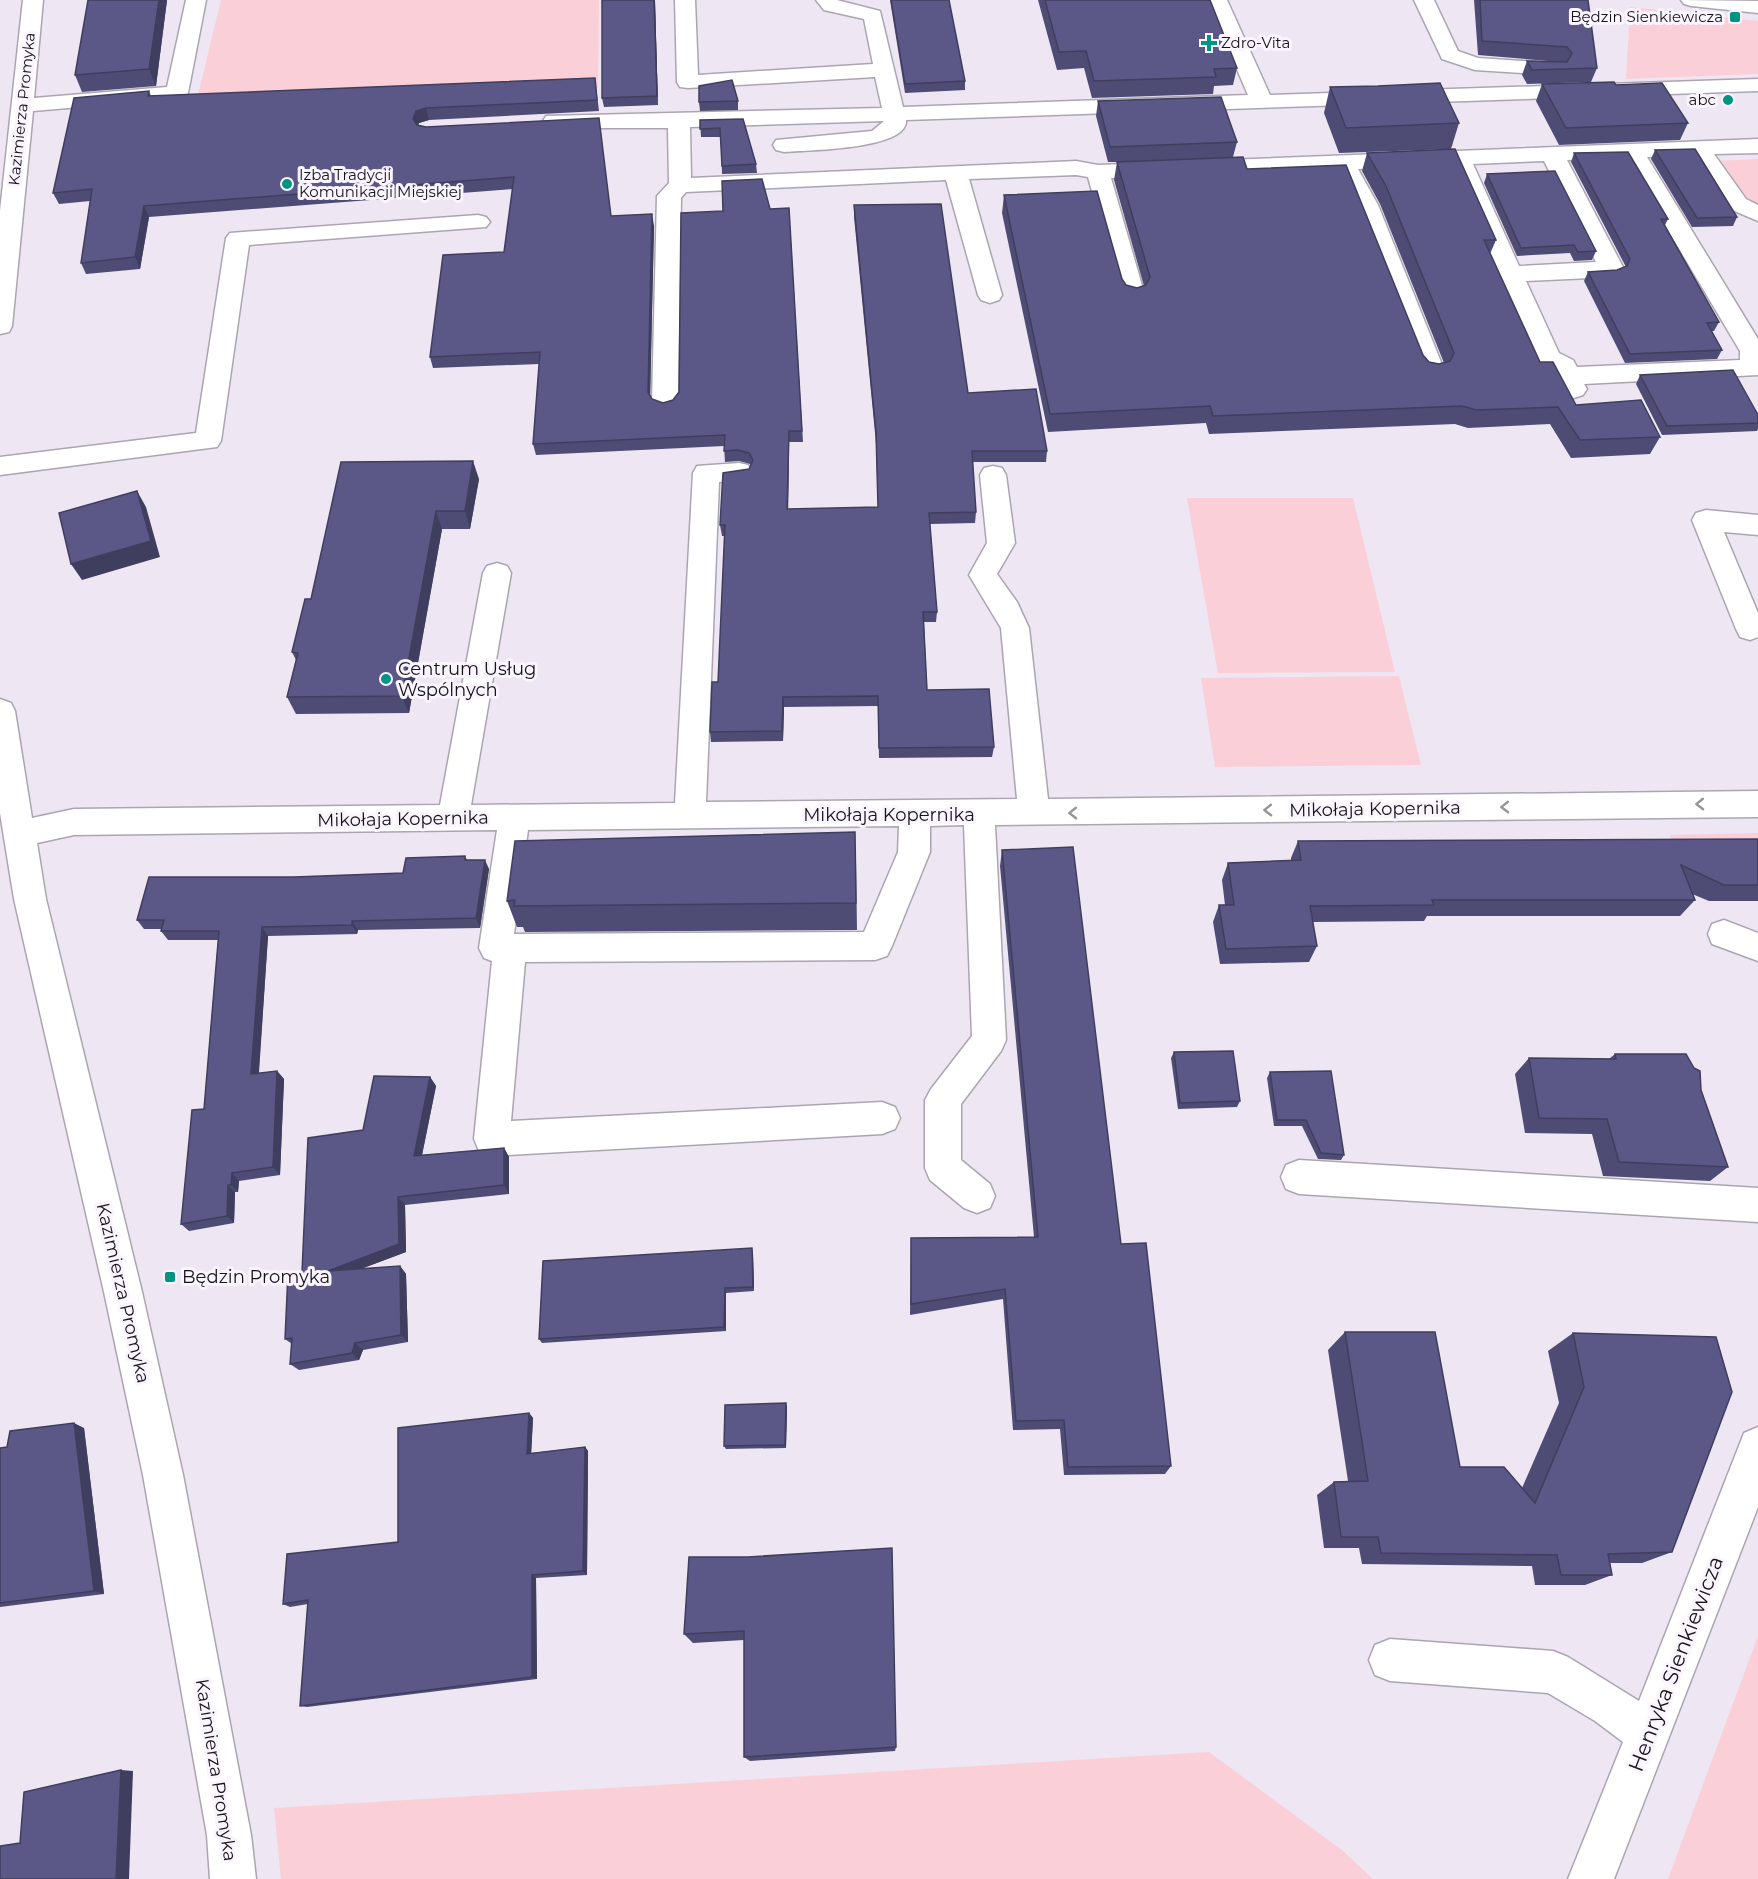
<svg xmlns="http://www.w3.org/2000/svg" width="1758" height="1879" font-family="Montserrat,sans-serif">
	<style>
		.green { fill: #facfd8 }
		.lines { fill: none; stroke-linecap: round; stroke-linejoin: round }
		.minor-casing { stroke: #aca5b1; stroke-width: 3 }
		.minor { fill: #fff; fill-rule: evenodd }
		.wall { fill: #4e4c74 }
		.shaded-wall { fill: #403e5e }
		.building { fill: #5b5887; stroke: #403e5e; stroke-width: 1.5 }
		.oneway { stroke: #979598 }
		.poi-dot { fill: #009484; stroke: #faf4fe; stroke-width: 2 }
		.labels { text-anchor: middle; stroke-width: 6; stroke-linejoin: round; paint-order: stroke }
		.far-poi-label { font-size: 15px; fill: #171419; stroke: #faf4fe; text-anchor: end }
		.far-street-label { font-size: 15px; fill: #171419; stroke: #faf4fe }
		.poi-label { font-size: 18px; fill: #171419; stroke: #faf4fe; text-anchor: start }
		.street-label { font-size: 18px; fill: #171419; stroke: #faf4fe }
		.near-street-label { font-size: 21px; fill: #171419; stroke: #faf4fe }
	</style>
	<rect width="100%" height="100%" fill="#eee6f3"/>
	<!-- green -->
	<g class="green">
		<path d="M221,0h378l-1,88 -397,17 -4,-6z"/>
		<path d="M1630,7l128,14v53l-132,5z"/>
		<path d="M1758,159v51l-11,-6 -34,-43z"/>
		<path d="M1187,498h166l42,174 -177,1z"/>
		<path d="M1399,676l22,89 -206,2 -14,-89z"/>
		<path d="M1758,833v17l-84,1 -4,-16z"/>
		<path d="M1758,1636v243h-90z"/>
		<path d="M1209,1752l133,98 31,29h-1092l-7,-71z"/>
	</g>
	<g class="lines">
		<!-- minor casing -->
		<g class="minor-casing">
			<g id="minor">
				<path d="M23,0h20l-9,98 133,-11 19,-87h20l-18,93 -3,5 -152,13 -21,215 -3,6 -9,2v-123z"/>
				<path d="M675,0h20l3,75 175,-11 -9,-45 -40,-9 -8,-10h21l43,11 23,96 345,-12 -41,-95h20l43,95 488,-16v12l-852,29c3,30 -101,30 -122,32l-8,-2 -3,-5 3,-5 96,-9 12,-10 -194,6 1,51 385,-17 22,4 660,-26v14l-44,1 32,45 12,6v16l-28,-12 -38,-54 -45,2 111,182v36l-174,9 3,5 -4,6 -9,3 -9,-3 -12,-24 -13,-7 -4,-6 -86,-193 -92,4 20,36 67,167 -4,6 -9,2 -9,-2 -4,-6 -65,-167 -18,-36 -225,9 34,118 -3,5 -9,3 -9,-3 -3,-5 -33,-119 -12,-2 -107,4 33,116 -3,5 -9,3 -9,-3 -3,-5 -32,-115 -260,12 -5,6 -3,205 -4,6 -9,3 -9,-3 -4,-6 5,-207 12,-13 -1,-55h-114l-8,-2 -3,-5 3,-5 336,-8 -7,-31 -187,11 -8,-1 -3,-5zM1625,158l115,193v9l-163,7 -4,-7 -14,-7 -33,-72 86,-4 9,-3 3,-5 -57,-109zM1544,161l52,101 -77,4 -46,-102z"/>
				<path d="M1414,0h20l24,51 20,7 75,5 8,1 3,5 -3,5 -8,1 -78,-5 -33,-11z"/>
				<path d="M1681,0l77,1v12l-67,-7 -7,-2z"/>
				<path d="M478,215l8,2 4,5 -4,5 -237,18 -28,196 -4,6 -217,28v-18l196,-24 30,-195 4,-5z"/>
				<path d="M739,463l9,2 4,7 -4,7 -29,3 -13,320 311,-3 -16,-171 -32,-53 18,-32 -7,-68 4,-7 9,-2 9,2 4,7 9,68 -18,31 20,28 12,26 19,171 710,-8v26l-763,8 11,215 -5,11 -40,53v56l29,24 5,12 -5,12 -13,5 -13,-5 -34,-28 -5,-12v-68l6,-11 41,-53 -8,-211 -34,1v26l-38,94 -5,10 -12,4 -350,2 -14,159 371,-19 13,5 5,11 -5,11 -13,5 -390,22 -13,-5 -5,-12 18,-178 -8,-3 -5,-10 18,-118 -423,5 -37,8 9,56 96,393 41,183 68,360 5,44h-46l-3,-44 -64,-360 -39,-183 -90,-393 -14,-86v-114l11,4 4,8 17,107 42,-9 366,-4 43,-232 4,-7 10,-3 10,3 4,7 -40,232 204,-2 18,-330 4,-7zM899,826l-1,26 -34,80 -350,2 14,-104z"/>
				<path d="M1706,510l52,5v20l-34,-3 34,81v24l-8,3 -10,-3 -4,-8 -44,-109 4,-7z"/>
				<path d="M1724,920l34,13v28l-46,-17 -4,-10 4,-10z"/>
				<path d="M1299,1160l459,28v34l-459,-28 -13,-5 -5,-12 5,-12z"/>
				<path d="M1758,1427v80l-144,372h-46l55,-137 -28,-21 -47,-28 -158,-12 -15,-6 -6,-15 6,-15 15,-6 163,12 15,6 71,44 105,-268z"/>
			</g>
		</g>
		<!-- minor -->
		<use href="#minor" class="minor"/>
	</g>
	<!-- wall -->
	<g class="wall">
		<path d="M167,0l-11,86 -74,6 -7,-17z"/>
		<path d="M602,0h53l3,105 -54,2 -2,-9z"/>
		<path d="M890,0h59l16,81v9l-60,3z"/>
		<path d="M1038,0h172l27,68 -4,17 -19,1 -1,8 -121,4 -8,-30 -27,2z"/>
		<path d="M1474,0h114l9,68 -6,14 -64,2 -5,-9 5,-14 33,1 -82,-7z"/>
		<path d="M595,78l4,33 -170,9 -10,3 -1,2 8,2 173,-9 12,98 43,10 -4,169 2,4 11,4 10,-3 6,-8 91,-183 19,-1 14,234h-14l-1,67 90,-2 -2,-64 -22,-226v-12l114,188 79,58 -1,11h-74l4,50 -1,11 -45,1 7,88 -1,10h-12l3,68 67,57 -2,10 -113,1 -1,-52 -94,1 -1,34 -72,1 -1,-10 8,-50 7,-146h-3l-2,-11 29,-56 2,-4 -1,-1 -11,-3 -14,1 -1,-16 -188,9 -3,-11 6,-80 -106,4 -3,-11 74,-105 9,-63 -364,28 -9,52 -54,5 -5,-11 9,-62 -31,3 -6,-11 96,-102 2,5z"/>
		<path d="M1542,84l74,1 72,38 -8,17 -121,5 -23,-44z"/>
		<path d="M1330,87l129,36 -8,26 -112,4 -15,-40z"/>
		<path d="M738,101v9l-38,1 -1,-9z"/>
		<path d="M1098,101l139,41 -4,15 14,12 176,186 6,7 10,2 5,-1 -64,-159 -18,-33 5,-18 129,87 -6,14 50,108 36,43 84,32 -10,17 -79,4 -21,-34 -82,4 -13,-4 -246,10 -3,-11 -158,9 -46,-219 2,-18 118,84 4,6 11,3 7,-2 -30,-106 3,-18h-9l-12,-46z"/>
		<path d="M743,119l13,45 1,9 -35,1 -1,-37h-20l-1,-17z"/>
		<path d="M1655,150l82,67 -4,9 -41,1 -41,-68z"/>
		<path d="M1574,153l94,66 -3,6 54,97 -5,9h-2l10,19 -5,9 -92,4 -41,-82 4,-9 29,-2 9,-3 -55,-105z"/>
		<path d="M1487,174l109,77 -4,9 -18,1 -4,-8 -53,3 -33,-73z"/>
		<path d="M1640,375l118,40v14l-1,2 -95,4 -26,-51z"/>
		<path d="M479,479l-9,50h-28l-33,184 -113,1 -9,-17 9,-37 -4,-8 19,-53z"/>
		<path d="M1758,839v62h-49l-17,-7 3,6 -15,16h-253l-3,5 -112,1 5,24 -8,16 -89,2 -7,-42 6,-17h6l-3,-25 6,-17 63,-3v-2l7,-17z"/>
		<path d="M1002,850l119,394 50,222 -6,8 -101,1 -4,-46 -47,1 -10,-131 -93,16 1,-77 123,-1 -34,-371z"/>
		<path d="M465,856l2,4 22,9 -9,59 -122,2 -1,4 -89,2 -9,137 18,-2 7,8 -4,96 -41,6 -1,11h-3l-1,31 -45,8 -8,-7 23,-115 14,-169h-50l-7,-9v-2h-17l-7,-9 157,-43 109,-4z"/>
		<path d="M856,860l1,70 -332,2 -2,-5h-6l-10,-26z"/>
		<path d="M1174,1052l66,49 -3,6 -59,2 -7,-51z"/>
		<path d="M1615,1054l86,36 27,77 -18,14 -107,-5 -11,-42 -67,-1 -10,-59 14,-16 80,1z"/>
		<path d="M1270,1072l74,83 -3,5 -23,-1 -16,-33h-28l-7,-48z"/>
		<path d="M430,1077l6,9 -14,69 82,-7 5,9v37l-104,11 1,47 -45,17 39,-3 6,8 2,68 -45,8 -4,10 -60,10 -9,-6 2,-20 -7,-5 17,-67 61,-142z"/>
		<path d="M753,1253l1,38 -28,2v38l-184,12 -3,-4z"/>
		<path d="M1345,1332l115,135 62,21 37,-85 -11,-52 25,-18 99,219 -30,11h-32l2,12 -27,10h-50l-3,-19 -170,-2 -3,-16h-35l-7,-53 17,-13 14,-1 -20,-131z"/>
		<path d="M787,1407l-1,41 -60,1 -2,-3z"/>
		<path d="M529,1413l4,5 -2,35 54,-6 3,4 -1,124 -51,3 1,101 -230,28 -7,-1 8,-102 -18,3 -7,-3 115,-62z"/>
		<path d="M84,1428l20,166 -104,13v-159l7,-1z"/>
		<path d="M689,1557l207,190 -1,4 -145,10 -6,-4v-117l-51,3 -9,-9z"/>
	</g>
	<!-- shaded-wall -->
	<g class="shaded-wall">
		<path d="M159,0h8l-11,86 -7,-17z"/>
		<path d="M654,0h1l3,105 -1,-9z"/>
		<path d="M426,108l3,12 -10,3 -3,7 -3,-11 3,-8z"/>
		<path d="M144,206l5,11 -9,52 -5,-12z"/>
		<path d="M652,214l2,12 -4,177 -2,-11z"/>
		<path d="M789,431v11l-1,78 -1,-11z"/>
		<path d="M473,461l6,18 -9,50 -5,-18z"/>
		<path d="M137,491l9,16 14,50 -78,23 -11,-16z"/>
		<path d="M436,511l6,18 -33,184 -7,-17z"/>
		<path d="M783,697l1,10 -1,34 -1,-10z"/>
		<path d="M485,860l4,9 -9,59 -4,-10z"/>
		<path d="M352,921l6,9 -1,4 -5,-9z"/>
		<path d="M262,927l6,9 -10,146 -7,-8z"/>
		<path d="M277,1071l7,8 -4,96 -7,-8z"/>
		<path d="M430,1077l6,9 -16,79 -6,-9z"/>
		<path d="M504,1148l5,9v37l-5,-9z"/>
		<path d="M232,1173l7,8 -1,11 -7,-7z"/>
		<path d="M228,1185l7,7 -1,31 -7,-7z"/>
		<path d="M398,1197l7,8 1,47 -70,26 -8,-7z"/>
		<path d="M752,1248l1,5 1,38 -1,-4z"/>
		<path d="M400,1266l6,8 2,68 -7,-7z"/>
		<path d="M725,1288l1,5v38l-2,-4z"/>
		<path d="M355,1343l8,7 -4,10 -7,-7z"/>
		<path d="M786,1403l1,4 -1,41 -1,-3z"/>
		<path d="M529,1413l4,5 -2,40 -4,-4z"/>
		<path d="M74,1423l10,5 20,166 -10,-3z"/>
		<path d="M585,1447l3,4 -1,124 -4,-4z"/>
		<path d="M532,1575l4,3 1,101 -5,-2z"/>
		<path d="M121,1770l12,1 -4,108h-13z"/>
	</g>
	<!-- building -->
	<g class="building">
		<path d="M88,0h71l-10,69 -74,6z"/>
		<path d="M602,0h52l3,96 -55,2z"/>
		<path d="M891,0h58l16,81 -60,3z"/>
		<path d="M1045,0h165l27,68 -23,1 2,8 -122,4 -8,-30 -27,1z"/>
		<path d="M1480,0h108l9,68 -65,2 -5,-9 40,1 5,-9 -5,-6 -85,-6z"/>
		<path d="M595,78l2,22 -171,8 -10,3 -3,8 4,6 9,2 173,-9 12,98 41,-2 -4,178 4,7 11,4 10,-3 6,-8 2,-179 42,-2 -1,-30 40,-2 8,30 19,-1 13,223h-13l-2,78 91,-2 -2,-75 -22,-227 87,-1 27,189 68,-4 11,62h-75l4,61 -47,1 8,99h-14l4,78 62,-1 5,58 -115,1 -1,-52 -95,1 -1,34 -72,1 2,-50h6l7,-157h-5l3,-52 26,-4 4,-9 -4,-7 -11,-3 -14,1 1,-16 -192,9 7,-92 -110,5 13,-102 61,-3 10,-75 -370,29 -9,51 -54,6 11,-74 -39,4 21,-95 75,-7 -1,5z"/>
		<path d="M732,80l6,21 -39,1v-16z"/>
		<path d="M1614,82l2,3 46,-2 26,40 -122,5 -24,-44z"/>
		<path d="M1440,83l19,40 -113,5 -16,-41 48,-1z"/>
		<path d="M1221,97l16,45 -127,5 -12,-46z"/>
		<path d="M743,119l13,45 -34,2 -2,-38 -20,1v-9z"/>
		<path d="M1455,149l41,91h-12l56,122h13l23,43 65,-5 19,37 -80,3 -22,-33 -82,3 -14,-4 -249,10 -3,-10 -160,8 -46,-219 93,-4 25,88 4,6 11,3 9,-3 4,-8 -33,-115 126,-5 4,12 99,-4 77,190 6,7 10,2 11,-3 4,-8 -68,-167 -19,-33z"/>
		<path d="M1695,149l42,68 -40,1 -42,-68z"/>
		<path d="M1628,152l40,67h-7l58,103 -12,1 15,27 -92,4 -42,-82 29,-2 10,-4 3,-7 -56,-106z"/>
		<path d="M1555,171l41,80 -18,1 -4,-7 -53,3 -34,-74z"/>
		<path d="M1733,370l25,45v8l-91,3 -27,-51z"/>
		<path d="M473,461l-8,50h-29l-34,185 -115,1 11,-44 -6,-1 13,-53h6l30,-137z"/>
		<path d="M137,491l14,50 -80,23 -12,-51z"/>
		<path d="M855,832l1,71 -342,3 1,-6 -8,1 8,-60z"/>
		<path d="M1758,839v46h-34l-43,-20 14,35h-263l2,5 -124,1 7,40 -91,3 -7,-44h15l-6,-42 73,-3 -3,-19z"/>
		<path d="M1073,847l48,397 25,-1 25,223 -103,1 -4,-47 -48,1 -11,-132 -94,15v-66l127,-1 -36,-387z"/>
		<path d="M465,856v4h20l-9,58 -124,3v4l-90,2 -11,147 26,-3 -4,96 -41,6 -1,12h-3l-1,31 -46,8 11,-114 12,-1 15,-178h-58l3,-11h-27l12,-43h145l109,-4 3,-15z"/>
		<path d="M1233,1051l7,50 -60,2 -6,-51z"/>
		<path d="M1615,1054h71l8,14 6,3 1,19 27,77 -109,-5 -12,-43 -68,-1 -10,-60 87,1z"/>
		<path d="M1331,1071l13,84 -23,-2 -15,-33h-29l-7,-48z"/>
		<path d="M374,1076l56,1 -16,79 90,-8v37l-106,12 1,47 -71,27 72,-5 1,69 -46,8 -3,10 -62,11 2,-26 -7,1 3,-66 14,-1 6,-134 55,-8z"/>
		<path d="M752,1248l1,39 -28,1 -1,39 -185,12 4,-78z"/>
		<path d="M1345,1332h90l25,135h44l31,36 49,-116 -11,-54 143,4 16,55 -60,160 -64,2 4,21h-51l-4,-20 -176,-2 -3,-16h-37l-7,-55 34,-1z"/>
		<path d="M786,1403l-1,42 -61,1 1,-41z"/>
		<path d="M529,1413l-2,41 58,-7 -2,124 -51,4v102l-232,29 8,-106 -25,4 4,-50 111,-12v-114z"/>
		<path d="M74,1423l20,168 -94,12v-155l7,-1 3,-16z"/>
		<path d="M892,1548l4,199 -152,10v-126l-60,3 5,-77h59z"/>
		<path d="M121,1770l-5,109h-116v-33l20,-3 4,-51z"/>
	</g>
	<!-- one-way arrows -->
	<defs><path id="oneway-chevron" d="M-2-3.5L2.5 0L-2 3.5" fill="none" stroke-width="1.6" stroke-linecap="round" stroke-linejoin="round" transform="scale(1.5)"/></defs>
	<g class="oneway">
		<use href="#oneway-chevron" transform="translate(1700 804) rotate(179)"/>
		<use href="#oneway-chevron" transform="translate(1505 807) rotate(179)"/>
		<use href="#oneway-chevron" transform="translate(1268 810) rotate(179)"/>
		<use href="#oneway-chevron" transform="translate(1073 813) rotate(179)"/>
	</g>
	<!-- markers -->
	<g class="poi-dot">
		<rect x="1729" y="11" width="12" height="12" rx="3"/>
		<path d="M1206 34h6v6h6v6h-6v6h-6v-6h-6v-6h6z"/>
		<circle cx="1728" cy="100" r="6"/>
		<circle cx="287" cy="184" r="6"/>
		<circle cx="386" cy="679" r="6"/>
		<rect x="164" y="1271" width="12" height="12" rx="3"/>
	</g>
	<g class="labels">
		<!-- far-poi labels -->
		<g class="far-poi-label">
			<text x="1723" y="22">Będzin Sienkiewicza</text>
			<text x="1221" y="48" text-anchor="start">Zdro-Vita</text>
			<text x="1716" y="105">abc</text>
			<text x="299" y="180" text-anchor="start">Izba Tradycji<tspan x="299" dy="17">Komunikacji Miejskiej</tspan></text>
		</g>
		<!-- far-street labels -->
		<g class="far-street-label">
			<text transform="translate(22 109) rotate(-84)" y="5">Kazimierza Promyka</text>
		</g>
		<!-- poi labels -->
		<g class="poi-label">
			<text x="398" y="675">Centrum Usług<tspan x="398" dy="21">Wspólnych</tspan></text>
			<text x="182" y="1283">Będzin Promyka</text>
		</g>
		<!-- street labels -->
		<g class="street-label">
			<text transform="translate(1375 809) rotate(-1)" y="6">Mikołaja Kopernika</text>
			<text x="889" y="821">Mikołaja Kopernika</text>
			<text transform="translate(403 819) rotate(-1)" y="6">Mikołaja Kopernika</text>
			<text transform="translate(123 1293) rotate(77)" y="6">Kazimierza Promyka</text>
			<text transform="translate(216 1770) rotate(81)" y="6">Kazimierza Promyka</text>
		</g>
		<!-- near-street labels -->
		<g class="near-street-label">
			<text transform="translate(1676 1664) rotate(-69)" y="7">Henryka Sienkiewicza</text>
		</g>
	</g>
</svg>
